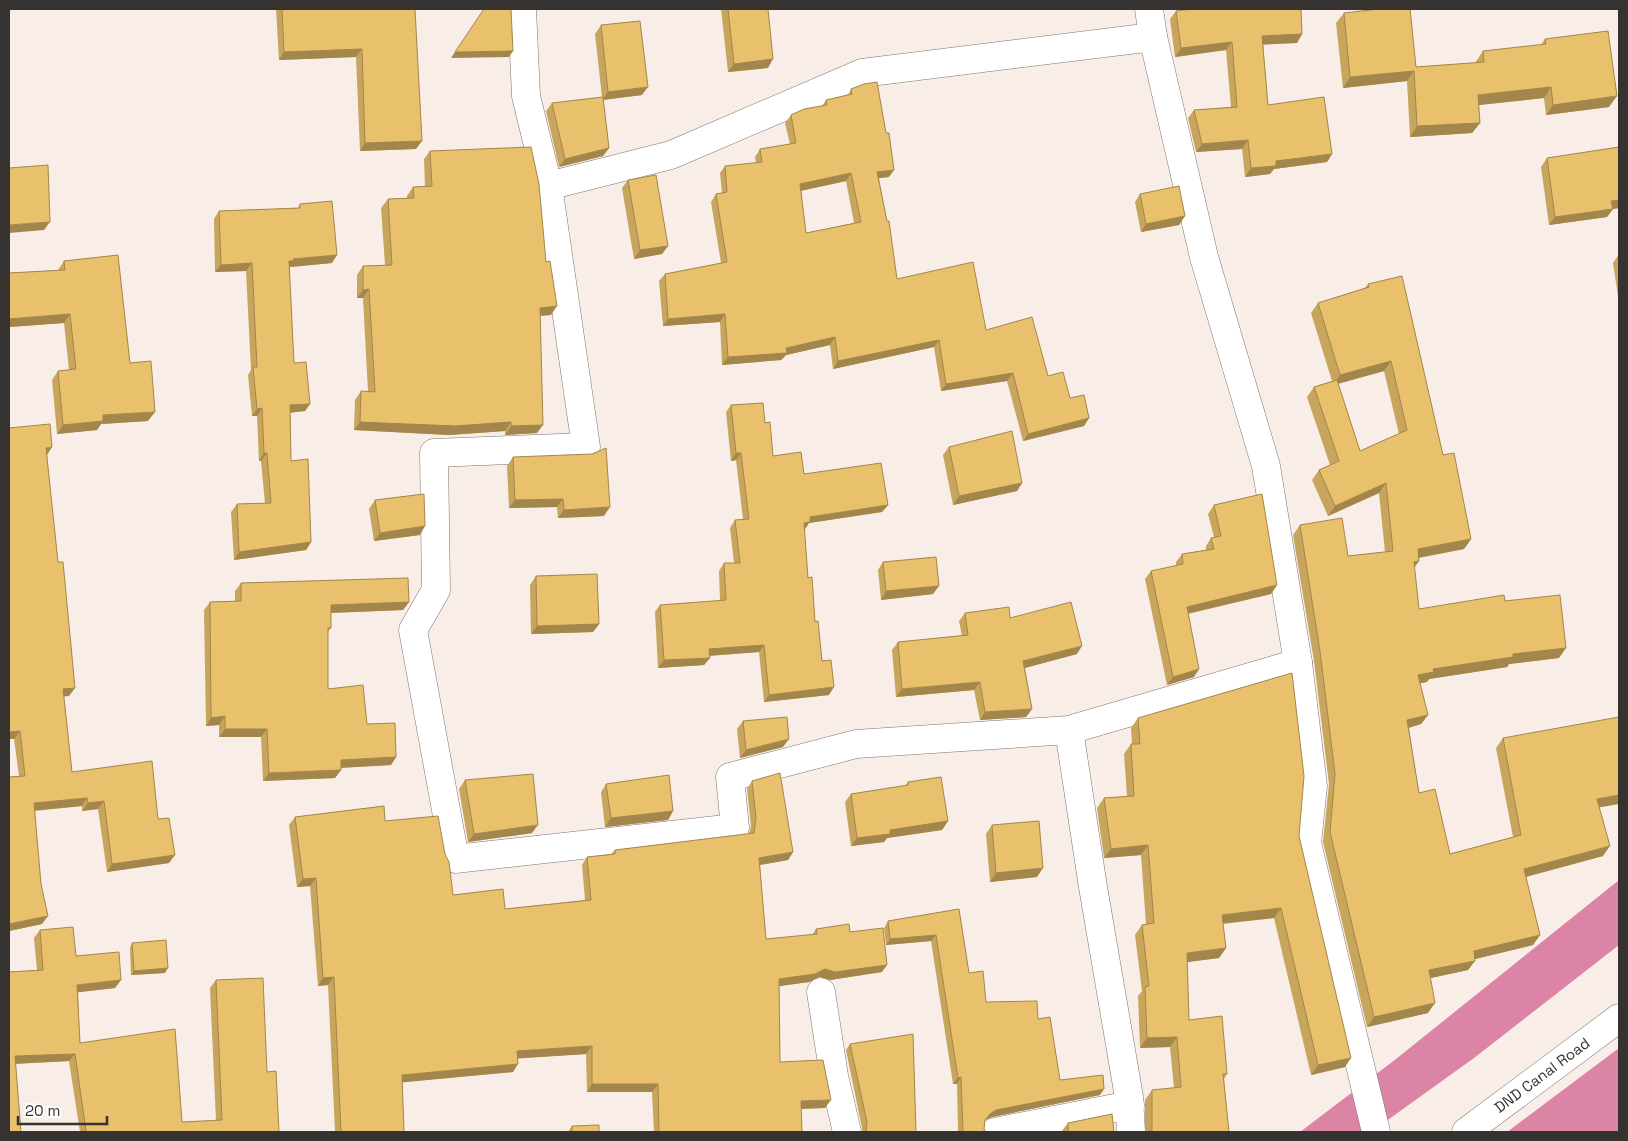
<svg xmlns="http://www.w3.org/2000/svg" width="1628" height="1141" font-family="'Space Grotesk',sans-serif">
<rect width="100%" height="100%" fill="#f9eee7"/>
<!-- water -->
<path fill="#db84a6" d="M1619,880v65l-145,113 -103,74h-71l96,-73z
M1619,1048v84h-112z"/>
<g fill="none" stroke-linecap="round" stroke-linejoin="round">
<!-- street casing -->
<g stroke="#7d746e" stroke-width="29">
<g id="street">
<path d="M522,9l4,87 22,90 38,261 -152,6 2,137 -23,40 42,229 280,-31 -5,-51 126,-33 213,-14 229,-67"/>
<path d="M1149,9l4,28"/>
<path d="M548,186l123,-31 191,-82 291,-36 51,220 62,209 32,197 15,123 -6,57 69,289"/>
<path d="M1069,730l24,157 36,210 2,35"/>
<path d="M821,992l13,84 13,56"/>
<path d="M995,1132l135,-27"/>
<path id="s1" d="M1466,1132l153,-114"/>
</g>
</g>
<!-- street -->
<use href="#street" stroke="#fff" stroke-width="28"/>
</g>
<!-- wall -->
<path fill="#c8a55c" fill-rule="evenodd" d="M276,9h139l1,140 -56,2 -4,-94 -77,3z
M721,9h47v59l-40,4z
M1176,11l126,23 -5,9 -34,1 5,61 64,49 -5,8 -53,7 -4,5 -25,3 -3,-28 -46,3 -8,-34 6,-8 37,-3 -5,-57 -51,7 -5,-38z
M1344,13l72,54 59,-4 8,-12 58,-6 4,-6 64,68 -63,8 -2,-17 -66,7 2,18 -8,10 -62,4 -3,-56 -64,7 -7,-65z
M601,25l41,70 -39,5 6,48 -6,8 -44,11 -13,-56 6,-8 50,-6 -7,-63z
M851,89l38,88 -10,1 18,101 89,51 62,46 41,42 -5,8 -61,15 -16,-60 -66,10 -7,-44 -101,22 -3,-24 -44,10 -5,5 -59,5 -2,-43 -57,4 -4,-45 6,-7 56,-11 -10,-61 5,-8 6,-1 -2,-20 5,-7 31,-3 -1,-6 5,-8 30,-5 -5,-21 6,-8 31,-9 4,-6 22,-5zM846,181l8,42 -48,10 -5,-42z
M1619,147v61l-6,1 -6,8 -58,8 -8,-58 6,-9z
M430,151l116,111 5,53 -11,1 -3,117 -32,2v-4l-56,4 -95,-5 1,-30 6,-9h7l-5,-93h-6v-23l6,-9 22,-1 -4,-57 7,-9 19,-1v-2l6,-9 12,-1 -1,-27z
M628,180l40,66 -6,8 -28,5 -12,-71z
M1140,194l45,22 -6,9 -38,7 -6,-30z
M300,204l32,59 -42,4 -1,1 5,95 16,41 -5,7 -15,2 1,48 20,81 -5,8 -72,10 -3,-48 6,-8 28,-1 -4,-42h-2l-2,-45h-5l-4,-41 3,-5 -5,-99 -31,1 -1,-53 5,-8 79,-3z
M1619,254v49l-6,-40z
M64,261l66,102 18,58 -47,3 -4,6 -40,4 -5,-54 6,-9 11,-1 -5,-47 -55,4v-54l49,-3z
M1368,284l75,171 28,84 -7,10 -45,9 -5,10 5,41 86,-8 54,57 -50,6 -2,3 -78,12 -2,3 -7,1 8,32 -7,9 -12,4 10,65 31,61 63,-17 -17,-89 7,-10 96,70 4,48 -77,21 14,58 -7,10 -58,14 -7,11 -38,8 -2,35 -61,14 -44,-185 6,-58 -15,-123 -21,-126 7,-10 48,31 37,-4 -6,-59 -51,23 -16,-36 7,-10 11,-5 -23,-68 7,-10 18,-6 -21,-68 7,-10 47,-15zM1384,371l15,63 -39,17 -22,-67z
M731,405l34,18 8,33 31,18 84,31 -6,7 -73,11 -4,6h-1l4,49 7,44 14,73 -65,7 -5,-50 -50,4 1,2 -6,7 -46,3 -3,-56 5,-7 60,-4 -1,-30 5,-8h10l-4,-35 5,-8 8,-1 -7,-59 -5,1 -5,-49z
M9,428l38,27 22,241h-5l8,76 86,47 11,44 -62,9 -9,-63 -16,2v-5l-47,5 7,113 -33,7v-154l10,-1 -5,-37h-5z
M949,447l73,36 -5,8 -64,14 -10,-50z
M513,457l91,59 -46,2 -1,-11 -48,1 -2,-42z
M375,500l45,35 -46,6 -5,-32z
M1214,505l63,80 -6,9 -83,20 6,63 -27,8 -22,-106 6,-8 25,-5v-4l6,-8 24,-4v-4l5,-8 3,-1 -6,-23z
M883,562l50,32 -52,6 -3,-30z
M536,576l63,48 -6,8 -62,2 -1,-49z
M241,583l168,19 -6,8 -72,3v15l-3,4v57l39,35 29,33 -5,8 -50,3v2l-6,8 -72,3 -2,-44h-42v-12l-13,1 -2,-116 6,-8 25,-1v-10z
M965,613l45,5 67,36 -52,14 7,41 -6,8 -46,3 -6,-30 -78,7 -4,-47 6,-8 64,-6 -3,-15z
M1138,718l161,118 46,231 -34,8 -37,-157 -51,6 3,24 -7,10 -32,4 2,58 38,54 -3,5 5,53h-84v-32l7,-10 22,-2 -4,-41 -30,1 -2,-52 4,-5 -7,-56 7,-10 4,-1 -5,-69 -37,3 -7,-50 7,-10 23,-2 -3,-42 7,-10h1l-1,-16z
M743,721l40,26 -43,11 -3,-29z
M465,780l67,53 -64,9 -9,-53z
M752,781l41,71 -5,8 -28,5 6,74 46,-4 4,-6 34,3 32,40 -52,8 -11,-3 -10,5 -30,4 1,76 45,46 -24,1 1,23h-148l-2,-40h-65l-1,-38 -68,4 -5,14 -111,10 2,50h-69l-7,-147 -10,1 -8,-100 -13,1 -8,-62 6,-8 90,4 68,74 52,14 80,-9 -3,-35 5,-8 24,-3 4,-4 134,-16 2,-8 -4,-37z
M908,782l40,39 -6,9 -55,8 -3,4 -33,4 -6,-44 6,-8 54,-8z
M606,784l67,27 -5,9 -63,7 -4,-35z
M992,825l45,52 -47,5 -4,-48z
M959,909l10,64 17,29 52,17 22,61 40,15 -108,22 -7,3 -1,9 2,3h-28l-1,-48h-4l-22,-143 -45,4 -2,-17 4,-7z
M40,930l36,26 45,24 -6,8 -37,4 2,51 102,79 34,-1 -6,-133 6,-8 51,92 12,60h-199l-11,-71 -53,3 -7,-92 28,-2 -3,-32z
M132,943l33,30 -34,2 -1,-27z
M850,1044l66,88h-54v-4l-16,-78z
M1068,1123l46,9h-53z
M572,1126l27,6h-31z"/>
<!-- shaded-wall -->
<path fill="#a3864b" d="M1302,34l-5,9 -40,2 5,-9z
M1232,42l-6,8 -51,7 6,-9z
M362,49l-6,8 -77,3 5,-8z
M513,51l-4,6 -58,1 4,-6z
M773,59l-5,9 -40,4 6,-8z
M1414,71l-7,10 -64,7 7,-11z
M648,87l-6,8 -40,5 6,-8z
M1551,87l-7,11 -74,8 8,-11z
M1617,96l-8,11 -63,8 7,-10z
M1480,123l-8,10 -62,4 7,-11z
M1248,140l-6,9 -46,3 6,-8z
M422,141l-6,8 -56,2 5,-8z
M609,148l-6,8 -44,11 6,-8z
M1332,154l-5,8 -53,7 -4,5 -25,3 6,-9 25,-7z
M894,170l-5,7 -17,2 5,-7z
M851,173l-5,8 -51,11 5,-8z
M1619,200v8l-6,1 -6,8 -58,8 6,-8 56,-16z
M1185,216l-6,9 -38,7 5,-8z
M50,222l-6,8 -35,3v-8z
M668,246l-6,8 -28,5 6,-9z
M337,255l-5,8 -42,4 -2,2 1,-8 4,-2z
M252,263l-6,8 -31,1 6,-7z
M369,289l-6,9h-6l6,-8z
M557,306l-6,9 -17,1 6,-8z
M70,314l-6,9 -55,4v-8z
M725,314l-5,8 -57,4 5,-7z
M835,337l-5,8 -44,10 -5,5 -59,5 6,-8 58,-9z
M939,340l-5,7 -101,22 5,-8z
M1391,361l-7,10 -51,14 7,-10z
M1013,373l-6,8 -66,10 5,-7z
M310,404l-5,7 -21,2 6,-8z
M262,408l-5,8h-5l5,-7z
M155,412l-7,9 -47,3 -4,6 -40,4 6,-9 40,-10z
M1089,418l-5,8 -61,15 5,-7z
M360,422h151l-6,9 -56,4 -95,-5z
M543,425l-6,8 -32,2 6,-9z
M52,447l-5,8 -1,-7z
M264,453h3l-6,8h-2z
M736,453h5l-5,7 -5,1z
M1022,483l-5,8 -64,14 6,-9z
M1386,483l-7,10 -51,23 7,-10z
M563,499l-6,8 -48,1 6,-8z
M888,505l-6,7 -73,11 -4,6 -7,1 6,-7 6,-6z
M610,507l-6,9 -46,2 6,-8z
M425,526l-5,9 -46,6 6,-8z
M1471,539l-7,10 -53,10 7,-10z
M311,542l-5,8 -72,10 5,-8z
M1419,561l-7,10 2,-9z
M1277,585l-6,9 -90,21 6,-8z
M939,586l-6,8 -52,6 5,-9z
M409,602l-6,8 -77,3 5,-8z
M599,624l-6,8 -62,2 6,-8z
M764,645l-5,7 -55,4 5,-7z
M1082,646l-5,8 -60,16 6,-9z
M1566,648l-7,10 -50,6 -2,3 -78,12 -2,3 -16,3 7,-10 15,-6 80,-15z
M710,658l-6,7 -46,3 6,-8z
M1199,669l-5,8 -27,8 6,-8z
M980,682l-6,8 -78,7 6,-8z
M834,687l-5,8 -65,7 5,-7z
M75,688l-6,8 -11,1 5,-8z
M1032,709l-6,8 -46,3 5,-8z
M1428,715l-7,9 -21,6 7,-10z
M225,716l-6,9 -13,1 5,-8z
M225,729h42l-6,8h-42z
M20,731l-6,8h-5v-7z
M789,739l-6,8 -43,11 6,-8z
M396,757l-5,8 -56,3 6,-8z
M341,770l-6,8 -72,3 6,-8z
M1619,795v9l-29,5 7,-10z
M87,798l-5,8 -54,5 6,-8z
M104,801l-6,8 -16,2 6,-8z
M673,811l-5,9 -63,7 6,-9z
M948,821l-6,9 -55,8 -3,4 -33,4 6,-8 33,-8z
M538,825l-6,8 -64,9 6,-8z
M1148,845l-7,10 -37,3 7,-9z
M1610,846l-7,10 -86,23 7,-10z
M793,852l-5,8 -35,6 6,-8z
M175,855l-6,8 -62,9 5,-8z
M1043,868l-6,9 -47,5 6,-9z
M316,878l-6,8 -13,1 6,-8z
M1281,908l-7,10 -59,6 7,-9z
M48,916l-6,8 -33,7v-7z
M936,935l-5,6 -45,4 4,-6z
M1540,935l-7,10 -66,16 7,-10z
M1226,948l-7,10 -39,5 7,-10z
M1475,961l-7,9 -46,10 7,-10z
M887,965l-5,7 -52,8 -11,-3 -10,5 -36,5 6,-8 46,-10z
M168,968l-3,5 -34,2 3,-4z
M334,977l-6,8 -10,1 5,-8z
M121,980l-6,8 -43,5 5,-8z
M1435,1003l-7,10 -61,14 7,-10z
M1177,1037l-7,10 -30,1 7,-10z
M592,1046l-6,8 -75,5 6,-8z
M75,1054l-6,7 -60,3 6,-8z
M1351,1058l-6,9 -34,8 7,-10z
M518,1064l-5,8 -117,11 6,-8z
M961,1077l-4,7h-4l5,-6z
M592,1084h66l-6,8h-65z
M1104,1089l-4,6 -108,22 -7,3 5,-6 6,-4z
M831,1100l-6,8 -30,1 6,-8z"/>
<!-- building -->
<path fill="#e9c06b" stroke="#a3864b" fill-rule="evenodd" d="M282,9h133l7,132 -57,2 -3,-94 -78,3z
M484,9h27l2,42 -58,1z
M728,9h40l5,50 -39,5z
M1192,9h109l1,25 -40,2 6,69 56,-8 8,57 -56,7v5l-25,2 -3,-28 -46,4 -8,-34 43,-3 -5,-65 -51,6 -5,-37z
M1379,9h31l6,58 68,-5 -1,-11 63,-7 -1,-5 63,-8 9,65 -64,9 -2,-18 -73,8 2,28 -63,3 -3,-55 -64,6 -6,-64z
M640,21l8,66 -40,5 -7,-67z
M877,82l9,51h3l5,37 -17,2 10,49h2l8,58 76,-17 13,68 46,-13 16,59 15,-4 7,26 14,-3 5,23 -61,16 -15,-61 -67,11 -7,-44 -101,21 -3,-24 -49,11 1,5 -59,4 -3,-43 -57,5 -3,-45 62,-12 -11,-68 11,-2 -2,-26 37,-4 -2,-13 36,-6 -5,-28 13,-6 23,-4 -1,-5 26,-6 -1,-5 13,-5zM851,173l10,49 -55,11 -6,-49z
M603,97l6,51 -44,11 -13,-56z
M531,147l8,37 7,78 4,-1 7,45 -17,2 3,117 -32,1v-4l-56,4 -95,-4 1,-31 14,1 -6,-103 -6,1v-24l29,-1 -4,-66 26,-1 -1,-11 19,-1 -2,-35z
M1619,147v53l-8,1 2,8 -58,8 -8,-59z
M48,165l2,57 -41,3v-57z
M656,175l12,71 -28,4 -12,-70z
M1179,186l6,30 -39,8 -6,-30z
M332,201l5,54 -44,4 1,2h-5l5,102 12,-1 4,42 -20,1 1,56 17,-2 3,83 -72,10 -2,-48 34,-1 -4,-50h-3l-2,-45 -5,1 -4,-42h4l-5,-104 -31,2 -2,-54 81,-3v-4z
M118,255l12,108 21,-2 4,51 -52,3v6l-40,4 -5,-54 18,-2 -6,-55 -61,5v-46l56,-3 -1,-9z
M1402,276l41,179 11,-2 17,86 -53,10 1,12 -5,1 5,47 85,-14 1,6 55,-6 6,53 -53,6v3l-80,12 1,3 -16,3 10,40 -21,5 12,73 16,-4 15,65 71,-19 -18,-97 116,-21v78l-22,4 13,47 -86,23 16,66 -66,16 1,10 -46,9 6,33 -61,14 -44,-185 5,-58 -15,-123 -20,-126 42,-7 6,38 45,-5 -7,-68 -51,23 -16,-36 20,-9 -25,-74 23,-7 23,71 47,-21 -16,-69 -51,14 -22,-72 51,-16 -1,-3z
M763,403l2,20 5,-1 3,34 28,-4 3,22 77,-11 7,42 -78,12v5l-6,1 4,55 4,-1 3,45 3,-1 4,40 9,-1 3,27 -65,8 -5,-50 -55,4 1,9 -46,2 -4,-55 66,-5 -2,-37h16l-5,-43 14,-1 -8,-66h-5l-5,-48z
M50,424l2,23 -6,1 12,114h5l12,126 -12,1 9,83 80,-11 6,58 11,-1 6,37 -63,9 -8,-63 -16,2 -1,-5 -53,5 7,81 7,32 -39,8v-147l16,-1 -5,-45 -11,1v-304z
M1012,431l10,52 -63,13 -10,-49z
M606,448l4,59 -46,3 -1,-11 -48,1 -2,-43 79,-3z
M424,494l1,32 -45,7 -5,-33z
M1262,494l15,91 -90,22 12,62 -26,8 -22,-106 32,-7 -1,-10 32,-5 -3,-11 10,-2 -7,-31z
M936,557l3,29 -53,5 -3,-29z
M597,574l2,50 -62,2 -1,-50z
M408,578l1,24 -78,3v23h-3v61l35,-4 4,39 28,-1 1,34 -55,3v10l-72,3 -2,-44h-42v-13l-14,2 -1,-116 31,-1v-18z
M1071,602l11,44 -59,15 9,48 -47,3 -5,-30 -78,7 -4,-47 70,-7 -3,-22 44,-6 1,11z
M1292,673l12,103 -5,60 52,222 -33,7 -37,-157 -59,7 4,33 -39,5 2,67 33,-4 5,58h-4l6,58h-77v-42l29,-3 -4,-50 -30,1 -2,-51 4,-1 -7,-61 12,-2 -6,-78 -37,4 -7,-51 30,-2 -3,-52h9l-2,-26z
M787,717l2,22 -43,11 -3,-29z
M780,773l13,79 -34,6 7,81 51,-5 -1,-5 33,-5 1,8 33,-4 4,37 -52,7 -10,-3 -10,5 -36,5 1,83 43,-2 8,40 -30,1 1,31h-143l-1,-48h-66v-38l-75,5 1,13 -116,11 2,57h-63l-7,-155 -11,1 -7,-100 -13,1 -8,-62 89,-11 1,15 53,-5 7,38 4,8 4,33 50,-6 2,20 86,-9 -4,-43 28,-3v-4l139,-17 2,-15 -4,-37z
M533,774l5,51 -64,9 -9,-54z
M669,775l4,36 -62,7 -5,-34z
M941,777l7,44 -58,9v4l-33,4 -6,-44 57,-9v-3z
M1039,821l4,47 -47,5 -4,-48z
M959,909l10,64 14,-2 3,31 51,-1 1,18 12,-2 10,63 43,-5 1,14 -108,21 -6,4 -5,6 -1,9 2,3h-23l-2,-55 -3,1 -22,-143 -46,4 -2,-18z
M73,927l3,29 43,-4 2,28 -44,5 3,58 95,-14 7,93 40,-2 -6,-140 47,-2 4,94 9,-1 3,61h-204l11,-1 -11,-77 -60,2 6,76h-12v-160l34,-2 -3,-40z
M166,940l2,28 -34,3 -2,-28z
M913,1034l3,98h-51l1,-1 1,-9 -17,-78z
M1112,1114l2,18h-46v-9z
M599,1125v7h-27v-6z"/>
<g text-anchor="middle" stroke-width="4" stroke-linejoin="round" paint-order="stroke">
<!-- street labels -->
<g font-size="15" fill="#36322f" stroke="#fefefe">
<text dy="5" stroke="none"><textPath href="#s1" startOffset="95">DND Canal Road</textPath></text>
</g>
</g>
<!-- border -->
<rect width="1628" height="1141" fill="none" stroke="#36322f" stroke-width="20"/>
<!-- scale -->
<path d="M18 1116v8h89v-8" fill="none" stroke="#36322f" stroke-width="2.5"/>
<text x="25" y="1116" font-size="15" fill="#36322f" stroke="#fefefe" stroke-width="4" paint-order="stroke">20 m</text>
</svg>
